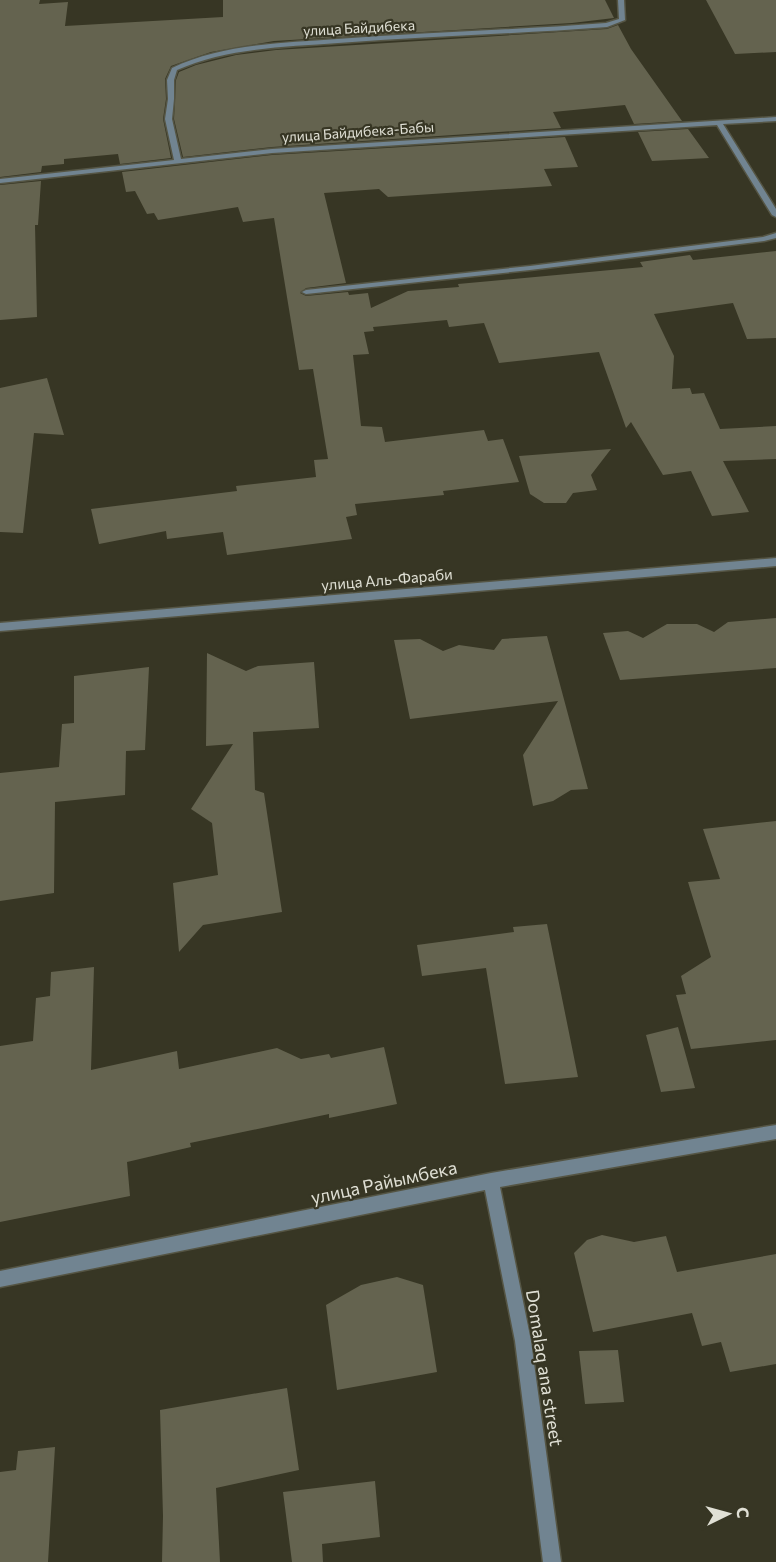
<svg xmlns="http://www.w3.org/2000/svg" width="776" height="1562" font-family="Commissioner,sans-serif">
<rect width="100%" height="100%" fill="#373624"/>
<!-- building -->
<path fill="#64634f" d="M0,0h40l-1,4 29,-2 -3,24 158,-9v-17h382l9,18 -42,5 -298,18 -63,11 -40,14 -6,13 1,20 -3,20 8,39 -51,6 -2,-10 -54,5v5l-22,2 -1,6 -41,5z
M706,0h70v52l-41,2z
M618,25l13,24 51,72 -48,3 -9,-19 -72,7 8,16 -289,19 -89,10 -9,-38 2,-39 3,-8 17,-7 40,-10 40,-5 331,-21z
M688,129l21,29 -57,3 -14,-29z
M565,137l13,30 -34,2 8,17 -164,11 -9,-8 -55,4 22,90 -40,5 -6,5 6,3 42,-4 1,3 19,-2 3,15 37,-17 51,-4 -1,-3 185,-17 -3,-5 50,-7 3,5 83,-9v87l-29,1 -14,-36 -79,11 20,42 -2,33 18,-1 2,6 12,-1 16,36 56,-3v33l-53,2 26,51 -37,4 -21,-45 -28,4 -32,-53 -5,6 -27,-76 -100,11 -15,-40 -35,4 -2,-7 -74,7 1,4 -10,1 5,22 -16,1 8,71 21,1 3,15 99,-12 4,11 15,-2 16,43 -76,9 1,4 -89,9 2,11 -11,2 6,22 -125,16 -4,-23 -56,7 -1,-8 -67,13 -8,-35 146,-18 -1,-5 80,-9 -2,-17 14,-1 -15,-90 -14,1 -25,-152 -31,4 -5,-15 -80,13 -4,-7 -7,1 -12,-23 -9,1 -4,-20 150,-17z
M41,181l-3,44h-3l2,92 -37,3v-135z
M47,378l17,57 -30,-2 -11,100 -23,-1v-144z
M611,449l-20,26 6,15 -24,3 -7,10h-22l-14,-9 -11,-38z
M776,618v50l-156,12 -17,-47 25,-2 15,7 24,-14h30l17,8 14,-10z
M547,636l41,153 -17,1 -18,11 -20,5 -10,-51 35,-54 -148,18 -16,-79 26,-1 23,12 16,-6 35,5 8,-11z
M207,653l39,18 12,-5 56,-4 5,66 -66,4 2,58 9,3 18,119 -79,13 -24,27 -6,-69 45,-8 -6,-52 -21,-14 42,-65 -27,2z
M149,667l-4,83 -19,1 -1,44 -70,7 -1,91 -54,8v-128l59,-6 3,-43 12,-1v-47z
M776,821v219l-85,9 -15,-54 10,-1 -5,-18 30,-19 -23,-75 32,-3 -17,-50z
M547,924l31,153 -73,7 -19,-116 -64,8 -5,-31 97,-13 -1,-5z
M94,967l-3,103 86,-19 2,18 98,-21 24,11 28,-5 2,4 53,-11 13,57 -68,14v-4l-139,29 1,4 -64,15 3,34 -130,26v-176l33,-5 3,-43 14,-2 1,-24z
M678,1027l17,61 -34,4 -15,-57z
M602,1235l32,7 32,-6 11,36 99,-18v110l-46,8 -9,-30 -19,4 -10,-33 -99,19 -19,-79 13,-13z
M397,1277l26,8 14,87 -100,18 -11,-85 35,-20z
M618,1350l6,52 -39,2 -6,-53z
M287,1388l12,82 -83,18 4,74h-58l1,-46 -3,-106z
M55,1447l-7,115h-48v-90l16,-2 2,-19z
M375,1481l5,56 -58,7 1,18h-31l-9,-70z"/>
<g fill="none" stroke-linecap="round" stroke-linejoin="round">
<!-- minor casing -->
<g stroke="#554" stroke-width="3">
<path id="minor" d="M618,0h6l1,20 -18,7c-90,7 -180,9 -269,16 -54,4 -112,5 -161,27l-3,10v19l-2,20 9,40 91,-10 504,-32v4l-53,3 53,85v8l-4,-2 -55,-90 -445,28 -272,30v-4l174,-19 -9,-41 3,-20 -1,-19 5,-12c50,-24 110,-25 165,-29 90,-7 180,-9 269,-16l13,-4z
M776,233v5l-12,3 -234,29 -224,24 -4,-2 4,-2 224,-24 233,-29z
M776,558v8l-776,65v-8z
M776,1125v14l-276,48 31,154 30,221h-18l-28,-221 -30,-151 -485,97v-16l491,-98z"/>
</g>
<!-- minor -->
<use href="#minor" fill="#718491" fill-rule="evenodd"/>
</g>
<g text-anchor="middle" stroke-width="4.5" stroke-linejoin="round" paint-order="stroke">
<!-- far-street labels -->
<g font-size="14" fill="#e0e0d5" stroke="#373624">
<text transform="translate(359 28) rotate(-3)" y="5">улица Байдибека</text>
<text transform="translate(358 132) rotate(-4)" y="5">улица Байдибека-Бабы</text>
</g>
<!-- street labels -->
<g font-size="15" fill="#e0e0d5" stroke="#373624">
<text transform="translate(387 580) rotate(-5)" y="5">улица Аль-Фараби</text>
</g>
<!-- near-street labels -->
<g font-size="18" fill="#e0e0d5" stroke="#373624">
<text transform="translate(384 1183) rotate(-12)" y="6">улица Райымбека</text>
<text transform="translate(544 1368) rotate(81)" y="6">Domalaq ana street</text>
</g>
</g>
<!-- north arrow -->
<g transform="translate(728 1514) rotate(85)" stroke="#373624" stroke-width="4.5" paint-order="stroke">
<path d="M0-4.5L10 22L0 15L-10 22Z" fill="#e0e0d5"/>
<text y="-9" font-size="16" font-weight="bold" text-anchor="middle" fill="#e0e0d5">С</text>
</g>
</svg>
